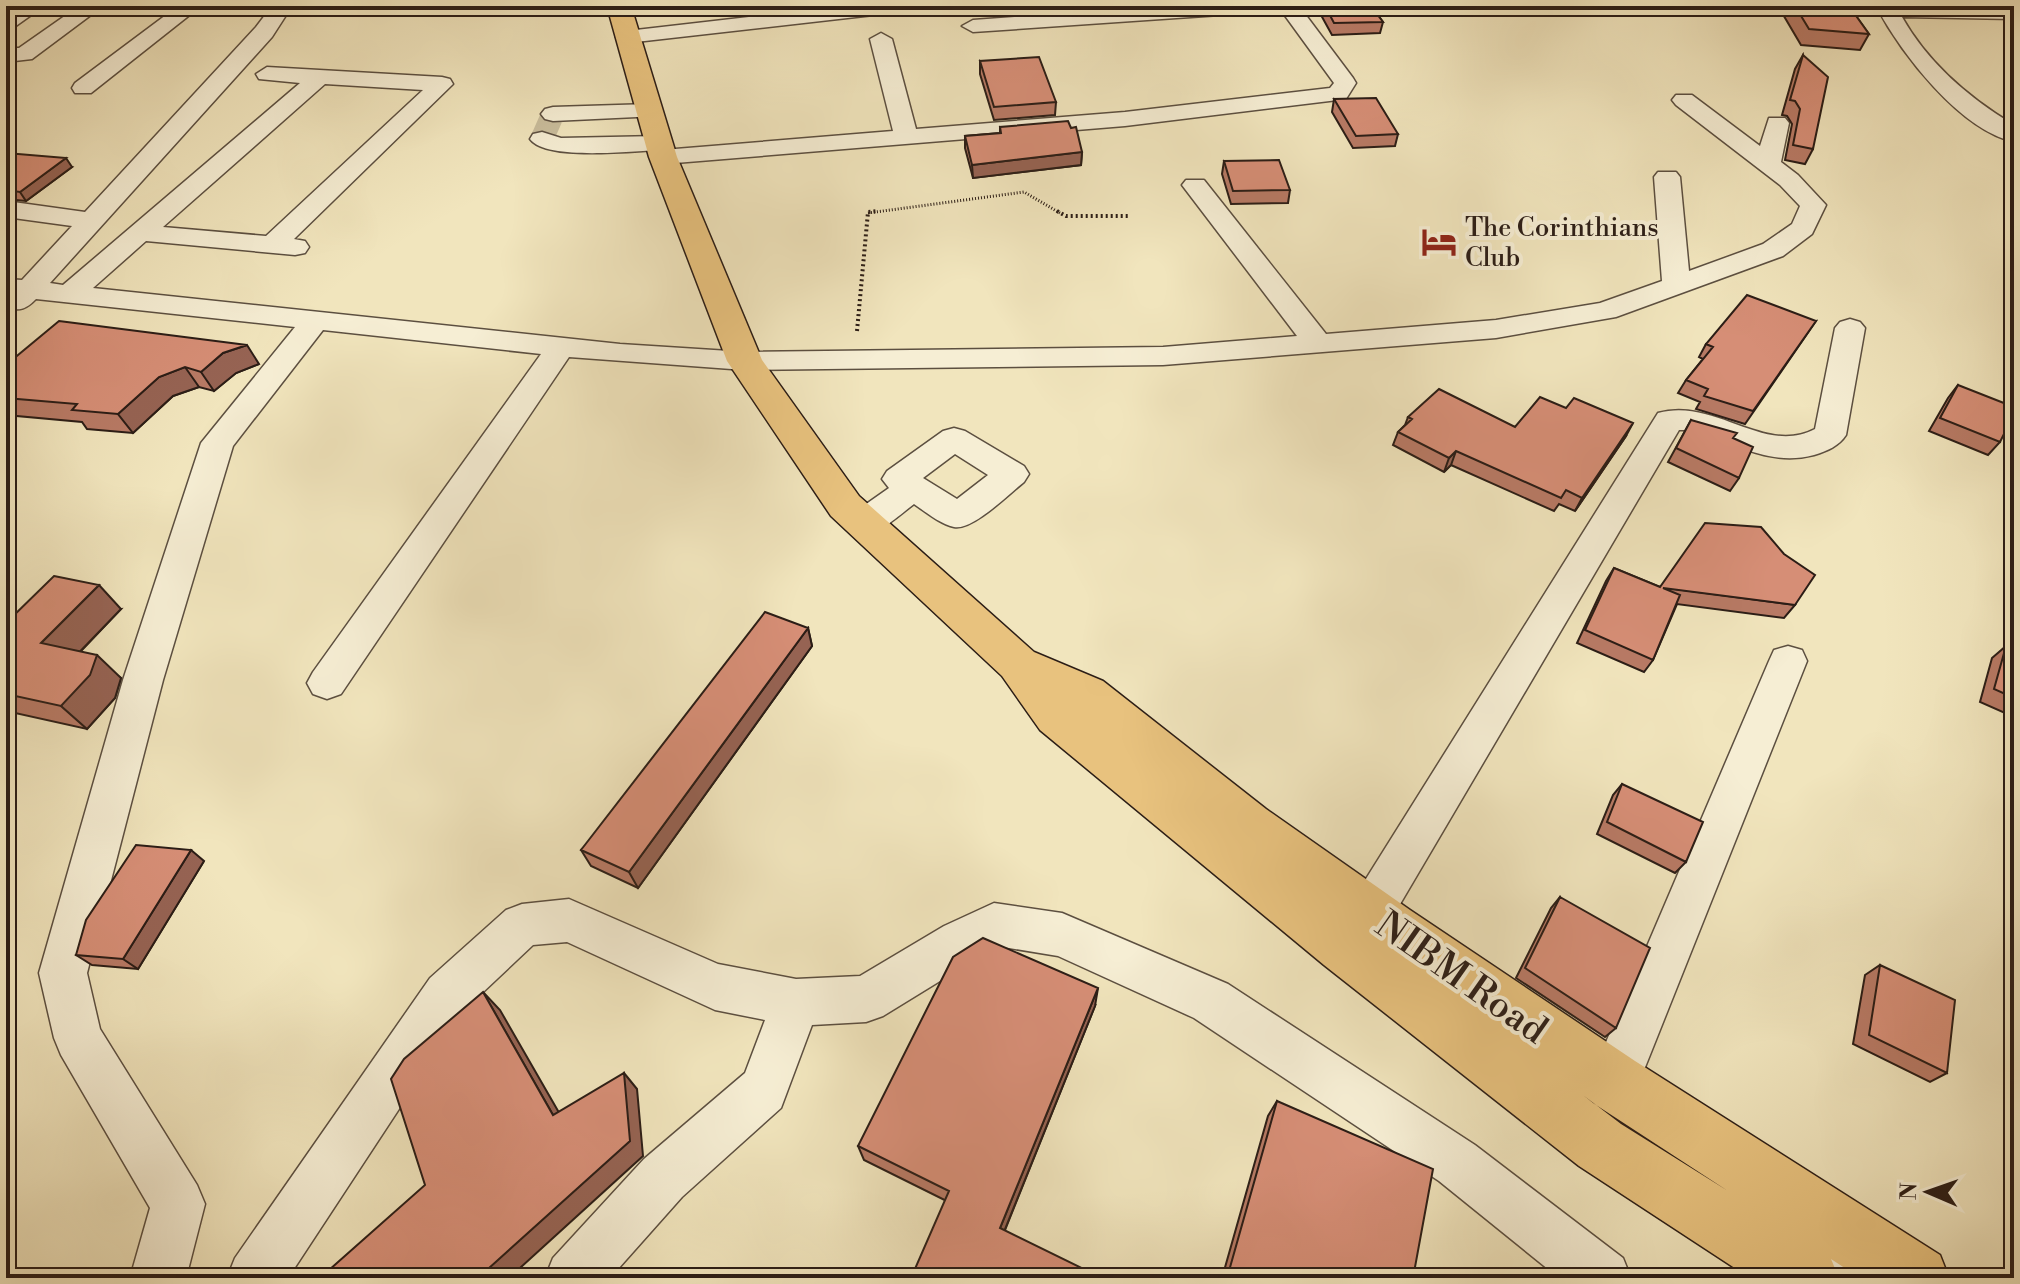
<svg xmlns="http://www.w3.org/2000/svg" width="2020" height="1284" font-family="'Libre Bodoni',serif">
<rect width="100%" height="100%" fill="#f1e5bd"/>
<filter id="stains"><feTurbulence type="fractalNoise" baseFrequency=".0025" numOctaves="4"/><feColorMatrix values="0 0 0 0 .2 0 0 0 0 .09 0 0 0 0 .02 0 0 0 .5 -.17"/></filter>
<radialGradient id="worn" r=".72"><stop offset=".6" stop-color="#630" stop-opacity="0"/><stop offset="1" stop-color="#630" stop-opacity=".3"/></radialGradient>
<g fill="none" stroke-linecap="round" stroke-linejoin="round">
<!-- minor-tunnel -->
<path stroke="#c9bd9c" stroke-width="23" stroke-dasharray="23 12" stroke-linecap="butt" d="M542,139l11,-25"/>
<!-- minor casing -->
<g stroke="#5c4f40" stroke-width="3">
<path id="minor" d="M20,6h24l-31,22 -7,2v-15z
M79,6h24l-71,53 -26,3v-14h13z
M178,6h23l-110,87h-16l-3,-5 3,-5z
M272,6h20l-20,31 -222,246 13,2 237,-202 -41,-4 -3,-5 11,-7 175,10 8,2 3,5 -159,155 11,2 4,6 -4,6 -10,2 -149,-14 -53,47 527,56 125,8 418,-5 134,-11 -115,-151 4,-5h18l122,154 170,-14 104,-17 62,-22 -8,-104 4,-5h18l4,5 9,94 74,-27 29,-20 8,-18 -20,-21 -104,-80 -4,-5 4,-5h16l68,51 9,-28h16l4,5 -8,39 17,13 28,30 -14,29 -29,22 -167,61 -120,21 -333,27 -418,5 -176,-13 -228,337 -14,5 -14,-5 -6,-11 6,-11 228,-318 -218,-24 -90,116 -70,234 -76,293 13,56 97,156 8,19 -19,74h-56l20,-70 -89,-153 -7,-17 -15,-65 84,-293 78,-237 94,-116 -259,-28c-10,10 -15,12 -29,9l-1,-29 16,1 50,-54 -66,-9v-16l79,11 171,-185zM325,84l98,6 -157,146 -103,-9z
M526,6h20v1l-10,6 -7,-2z
M845,6h65l-10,6 -273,31 -11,-6 11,-6z
M1174,6h100l-10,6 -291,20 -11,-6 11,-6z
M1278,6h21l54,72 3,5 -10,16 -221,27 -462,38 -9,-2 -3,-5 3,-5 9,-2 230,-19 -23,-92 11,-6 11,6 24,90 209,-17 205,-24 4,-5z
M1876,6l138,1v12l-112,-2c26,46 67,81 112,108v17c-55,-13 -113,-89 -138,-136z
M650,104l8,2 4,5 -4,5 -105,5 -8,-2 -4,-5 4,-5 8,-2z
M542,132l19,6 98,-2 9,2 3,5 -3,5 -9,2c-27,1 -113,11 -129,-11l3,-5z
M1850,319l10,3 5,6 -19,107c-7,11 -19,16 -32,20 -45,12 -81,-13 -123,-25h-12l-293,498 -16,6 -16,-6 -7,-15 7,-15 304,-485c57,-16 106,43 157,16l20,-101 5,-6z
M954,428l11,3 59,35 5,8 -5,8c-15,12 -52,49 -70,45 -14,-3 -28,-15 -40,-23 -19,14 -37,35 -62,28l-5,-9 5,-9 37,-26 -7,-9 5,-8 56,-40zM955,454l33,21 -31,24 -34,-21z
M1788,646l14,4 5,11 -175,439 -18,7 -18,-7 -7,-18 180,-421 5,-11z
M569,899l149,65 78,15 64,-3 84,-50 50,-23 68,10 166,71 247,161 148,113 8,20h-72l-120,-97 -245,-163 -136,-62 -61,-10 -114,70 -17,6 -54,3 -31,83 -99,89 -72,81h-65l8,-20 91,-99 101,-86 20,-53 -50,-10 -148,-68 -34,3 -69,65 -176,268h-61l8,-20 195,-280 76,-68 16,-6z
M1857,1212l19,8 8,19 -18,39h-57l29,-58z"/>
</g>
<!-- major casing -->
<g stroke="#2b1d16" stroke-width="3">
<path id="major" d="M607,6h24l46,151 85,203 97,136 175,156 69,29 163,128 144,101 225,151 305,194 9,23h-89l-29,-19 8,19h-89l-171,-112 -255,-201 -284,-235 -38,-54 -171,-160 -104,-155 -78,-204zM1583,1095l10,8 135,88 -107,-67z"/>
</g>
<!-- path-far1 -->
<path stroke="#2b1d16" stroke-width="3" stroke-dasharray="1 2" stroke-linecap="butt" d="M868,213l156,-21 36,21"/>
<!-- path -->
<path stroke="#2b1d16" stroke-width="4" stroke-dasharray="2 3" stroke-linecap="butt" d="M1057,211l9,5h64
M857,331l11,-119 10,-1"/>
<!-- minor -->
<use href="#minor" fill="#f6eed4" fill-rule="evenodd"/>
<!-- major -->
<use href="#major" fill="#e8c27e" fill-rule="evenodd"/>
</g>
<!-- wall -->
<path fill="#b87a65" stroke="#2b1d16" stroke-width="2" d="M1316,6h55l12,16 -3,11 -48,2z
M1778,6h71l20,28 -9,16 -59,-5z
M1803,55l10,94 -8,15 -20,-4 7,-36 -5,-8 -5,-1 13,-46z
M980,61l76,41 -1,13 -61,5 -14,-46z
M1334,99l64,35 -3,12 -42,2 -21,-36z
M1000,127l82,25 -1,13 -108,13 -8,-30v-12l35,-3z
M6,153l66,14 -46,34 -20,-2z
M1224,161l66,29 -2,13 -57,1 -9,-30z
M1816,321l-71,103 -49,-15 4,-7 -22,-9 8,-13 17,-21 -4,-2 7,-13z
M259,364l-23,9 -22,18 -15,-4 -26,9 -40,37 -46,-4 -5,-7 -76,-7v-50z
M1958,385l42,57 -12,13 -59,-24 19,-33z
M1408,417l107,10 111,9 -51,75 -16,-7 -5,7 -103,-46 -7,7 -51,-27 5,-13 7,-7z
M1691,420l48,58 -9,13 -62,-29z
M1614,568l46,19 135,18 -11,13 -107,-14 -24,56 -9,12 -67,-29 29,-62z
M121,609l-40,42 40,27 -6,20 -28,31 -81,-18v-88z
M808,628l4,18 -174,242 -47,-22 -10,-16z
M2006,646l8,3v68l-34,-15 12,-44z
M1622,784l64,78 -11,11 -78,-39 16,-39z
M204,861l-66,108 -46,-4 -16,-10z
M1560,897l56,131 -11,9 -89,-59 35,-70z
M1880,965l67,108 -17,9 -77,-38 12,-69z
M1095,1006l-90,224 -141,-70 -6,-14z
M1277,1101l136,177h-191l46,-162z"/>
<!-- shaded-wall -->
<path fill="#966353" stroke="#2b1d16" stroke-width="2" d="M9,116l5,8 -8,6v-12z
M1082,152l-1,13 -108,13 -1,-13z
M66,158l6,9 -46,34 -6,-9z
M247,345l12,19 -23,9 -22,18 -13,-19 22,-19z
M185,367l14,20 -26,9 -40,37 -15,-19 41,-37z
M1633,423l-7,13 -51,75 7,-13z
M1456,451l-5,14 -7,7 5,-14z
M99,585l22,24 -55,57 -25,-23z
M808,628l4,18 -174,242 -9,-16z
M97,655l24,23 -6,20 -28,31 -26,-23z
M191,850l13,11 -66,108 -15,-10z
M1098,988l-3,18 -94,233 -1,-11z
M483,992l17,18 69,120 -16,-15z
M624,1073l13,16 6,67 -134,122h-31z"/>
<!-- building -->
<path fill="#d68e76" stroke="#2b1d16" stroke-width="2" d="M1325,6h46l12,16 -49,1z
M1795,6h54l20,28 -60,-5z
M1803,55l25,22 -15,72 -20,-4 7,-36 -5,-8 -5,-1z
M1039,57l17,45 -62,5 -14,-46z
M1376,98l22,36 -42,2 -22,-37z
M1068,121l3,7 5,-1 6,25 -110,13 -7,-29 36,-3 -1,-6z
M6,153l60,5 -46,34 -14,-2z
M1279,160l11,30 -57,1 -9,-30z
M1747,295l69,26 -63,90 -49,-15 4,-7 -22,-9 27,-33 -7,-3z
M59,321l188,24 -24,8 -22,19 -16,-5 -26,10 -41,37 -46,-4 5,-6 -71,-6v-33z
M1958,385l56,22v7l-14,28 -60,-24z
M1439,389l76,38 25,-30 26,11 8,-10 59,25 -51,75 -16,-8 -5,8 -105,-47 -7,7 -51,-26 14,-13 -4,-2z
M1691,420l46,13 -4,5 20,9 -14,31 -63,-30z
M1705,523l56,4 23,27 31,21 -20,30 -132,-17 17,7 -27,65 -68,-30 29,-62 46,19z
M54,576l45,9 -58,58 56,12 -7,20 -29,31 -55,-12v-71z
M765,612l43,16 -179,244 -48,-22z
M2006,646l8,3v49l-20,-9z
M1622,784l81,38 -17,40 -79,-40z
M136,845l55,5 -68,109 -47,-4 10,-35z
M1560,897l90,51 -34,80 -91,-60z
M983,938l115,50 -98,240 102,50h-191l38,-87 -91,-45 95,-189z
M1880,965l75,35 -8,73 -78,-38z
M483,992l70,123 71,-42 6,68 -152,137h-158l105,-93 -34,-106 13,-20z
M1277,1101l156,68 -20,109h-186z"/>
<!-- icons -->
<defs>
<g id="hotel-bare" transform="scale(2.76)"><path d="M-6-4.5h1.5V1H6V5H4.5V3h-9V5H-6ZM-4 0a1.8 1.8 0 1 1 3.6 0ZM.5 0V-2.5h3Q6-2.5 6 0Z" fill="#8f2418" stroke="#f6eed4" stroke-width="2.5" paint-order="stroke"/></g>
</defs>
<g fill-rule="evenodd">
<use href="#hotel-bare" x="1439" y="242"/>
</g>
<g text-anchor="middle" stroke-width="8" stroke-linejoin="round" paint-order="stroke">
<!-- far-poi labels -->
<g font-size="26" fill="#2b1d16" stroke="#f6eed4" text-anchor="start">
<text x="1465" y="236">The Corinthians<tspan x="1465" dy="30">Club</tspan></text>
</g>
<!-- near-street labels -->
<g font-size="38" fill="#2b1d16" stroke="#f6eed4">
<text transform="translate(1462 977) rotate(35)" y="13">NIBM Road</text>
</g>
</g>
<!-- margin -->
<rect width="2020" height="1284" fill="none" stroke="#f1e5bd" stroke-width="32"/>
<rect x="8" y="8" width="2004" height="1268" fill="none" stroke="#2b1d16" stroke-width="4"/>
<rect x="16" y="16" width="1988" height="1252" fill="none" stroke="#2b1d16" stroke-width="2"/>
<!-- north arrow -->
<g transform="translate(1928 1192) rotate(272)" stroke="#f6eed4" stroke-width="6" paint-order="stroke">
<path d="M0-6L14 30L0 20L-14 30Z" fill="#2b1d16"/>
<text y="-12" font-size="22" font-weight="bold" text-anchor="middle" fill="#2b1d16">N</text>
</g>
<rect width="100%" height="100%" filter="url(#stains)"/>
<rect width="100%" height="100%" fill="url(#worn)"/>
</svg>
